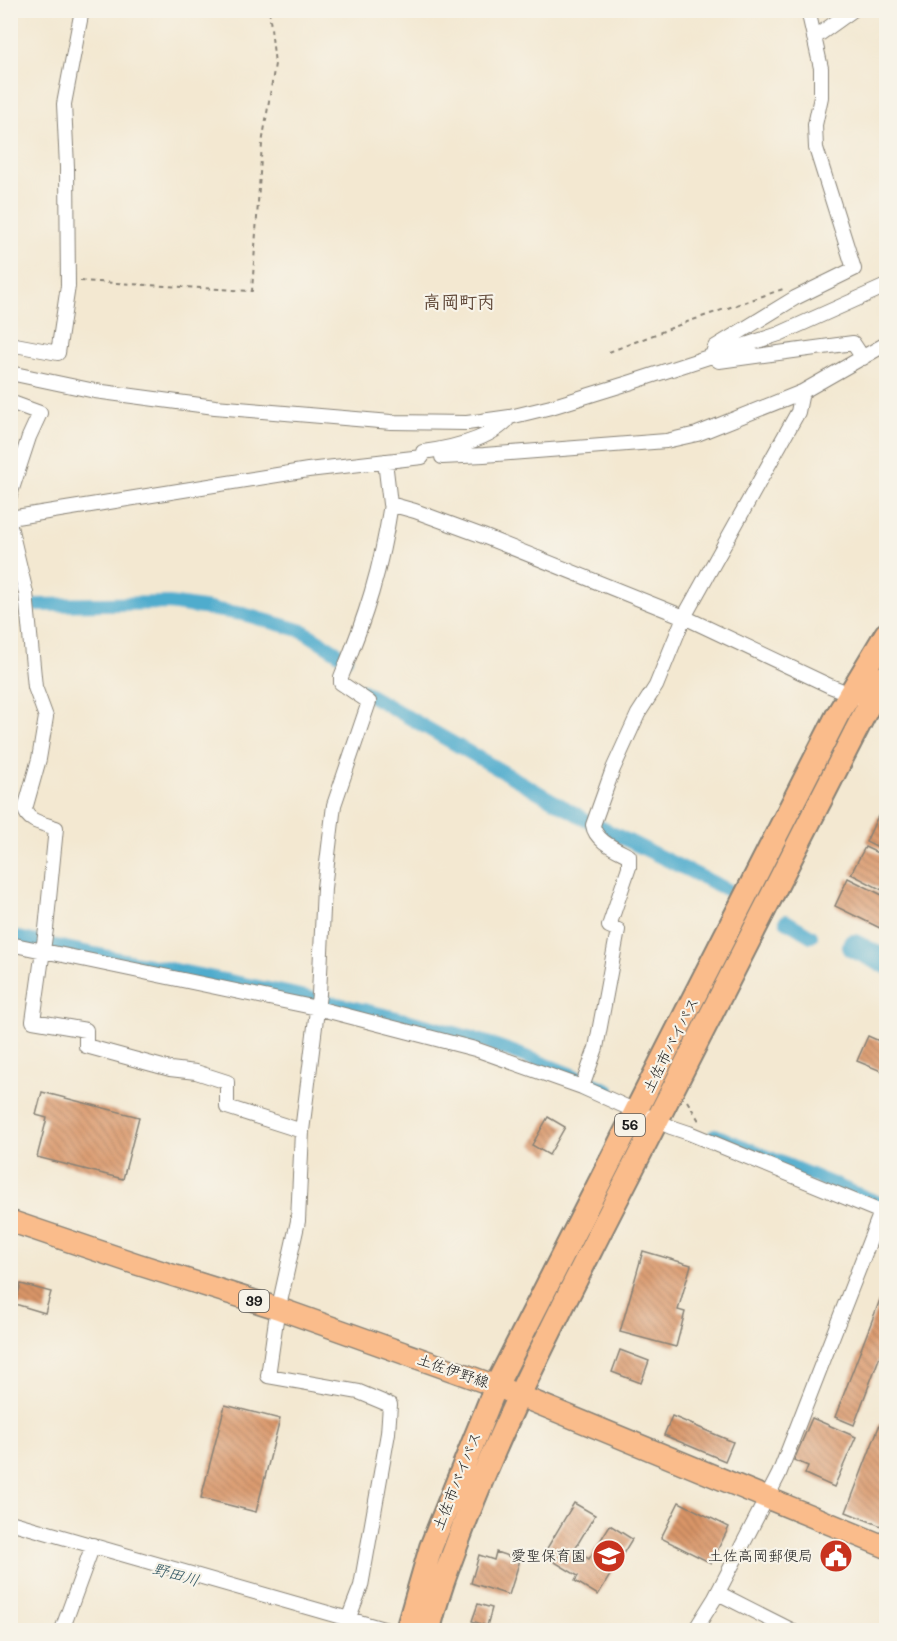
<svg xmlns="http://www.w3.org/2000/svg" width="897" height="1641" font-family="Mali,'Klee One',sans-serif">
<defs>
<pattern id="building-back-hatch" width="6" height="6" patternUnits="userSpaceOnUse" patternTransform="scale(1.5)"><rect width="6" height="6" fill="#d99567"/><path d="M-1 5l2 2M0 0l6 6M5-1l2 2" fill="none" stroke="#af7954"/></pattern>
</defs>
<rect width="100%" height="100%" fill="#f7f3e8"/>
<filter id="ink" filterUnits="userSpaceOnUse"><feTurbulence type="fractalNoise" baseFrequency=".0167" numOctaves="2"/><feDisplacementMap in="SourceGraphic" scale="12" xChannelSelector="R" yChannelSelector="G"/><feConvolveMatrix kernelMatrix="1 2 1 2 8 2 1 2 1" color-interpolation-filters="sRGB"/></filter>
<filter id="wash" filterUnits="userSpaceOnUse"><feTurbulence type="fractalNoise" baseFrequency=".008" numOctaves="4" result="noise"/><feDisplacementMap in="SourceGraphic" scale="24" xChannelSelector="R" yChannelSelector="G"/><feGaussianBlur stdDeviation="1.35" result="paint"/><feColorMatrix in="noise" values="0 0 0 0 0 0 0 0 0 0 0 0 0 0 0 0 0 1.4 0 .05"/><feComposite in="paint" operator="in"/></filter>
<g filter="url(#wash)">
<rect width="100%" height="100%" fill="#f3e8d1"/>
<g fill="none" stroke-linecap="round" stroke-linejoin="round">
<!-- canal -->
<path stroke="#4faccd" stroke-width="14" d="M38,605l131,-2 74,11 60,17 43,27
M361,690l229,132
M596,825l132,65
M786,921l25,15
M10,936c148,33 299,57 445,97 53,15 103,36 153,57
M715,1135l171,71"/>
<!-- river -->
<path stroke="#4faccd" stroke-width="24" d="M854,946l32,16"/>
</g>
<g id="blocks">
<!-- building -->
<path fill="url(#building-back-hatch)" d="M878,816l8,5v31l-20,-10z
M865,847l21,10v35l-35,-18z
M848,878l38,19v34l-51,-25z
M868,1036l18,8v29l-29,-12z
M42,1092l97,25 -16,62 -86,-22 10,-39 -11,-3z
M548,1117l17,10 -16,28 -17,-10z
M643,1251l48,14 -13,45 7,2 -9,35 -56,-15z
M21,1284l30,8 -6,21 -30,-9z
M886,1284v56l-32,85 -19,-8z
M620,1350l29,11 -8,22 -29,-11z
M225,1405l55,14 -24,93 -55,-14z
M672,1416l61,26 -8,19 -61,-26z
M812,1418l44,19 -22,50 -29,-13 3,-8 -14,-6z
M880,1424l6,2v102l-40,-16z
M679,1502l50,25 -18,36 -50,-25z
M574,1503l21,12 -21,35 15,9 21,-34 22,14 -34,56 -23,-14 3,-5 -35,-21z
M496,1552l24,8 -11,35 -38,-12 8,-28 15,5z
M478,1604l14,4 -5,18 -15,-5z"/>
</g>
</g>
<g filter="url(#ink)">
<use href="#blocks" fill-opacity="0" stroke="#888276" stroke-width="1.5"/>
<g fill="none" stroke-linecap="round" stroke-linejoin="round">
<!-- minor casing -->
<g stroke="#888276" stroke-width="16">
<path id="minor" d="M808,10l13,58v29l-6,28 1,23 38,121 -59,29 -80,49 -3,9 7,5 134,-18 10,15
M814,38l39,-28
M10,344l48,9 10,-67 -1,-119 -3,-63 18,-94
M10,373l85,18 120,16 176,15 76,1 43,-6 41,-10 81,-25 147,-48 107,-48
M10,402l30,11 -11,24 -19,58
M442,457l42,-2 182,-14 31,-7 105,-42 84,-48
M385,461l5,43 25,7 68,25 201,81 146,69 56,22
M10,518l298,-48 114,-13 1,-5c28,-4 68,-12 87,-35
M10,526l16,67 9,94 11,30 -7,42 -14,50c2,13 20,15 31,19l-10,101 -13,92 53,9v16l84,23 26,3 31,10v25l75,24
M10,944l307,64 158,41 107,38 89,40 18,6 197,81
M582,1087l14,-39 22,-118 -9,-4 20,-59v-11c-13,-7 -34,-15 -36,-31l20,-56 25,-55 18,-28 28,-69 114,-205 4,-20
M10,1522l377,108
M718,1593l73,37
M62,1630l31,-85
M344,1630l17,-44 27,-153 2,-28 -31,-13 -91,-16 8,-56 22,-99 4,-90 17,-137 5,-106 10,-83 35,-103 -28,-19v-6c25,-60 40,-108 50,-173
M695,1630l20,-32 64,-124 102,-262"/>
</g>
<!-- primary casing -->
<g stroke="#888276" stroke-width="24">
<path id="primary" d="M10,1221l127,43 143,45 216,77 390,161"/>
</g>
<!-- trunk casing -->
<g stroke="#888276" stroke-width="26">
<path id="trunk" d="M407,1630l24,-83 65,-161 342,-672 48,-80
M429,1630c8,-36 23,-73 36,-108 38,-100 87,-195 135,-290 90,-177 180,-354 271,-531l15,-25"/>
</g>
<!-- path -->
<path stroke="#888276" stroke-width="2" stroke-dasharray="4.5 4.5" stroke-linecap="butt" d="M80,281l172,10 10,-147 13,-80 -6,-54
M609,352l78,-30 96,-33
M687,1101l14,23"/>
<!-- minor -->
<use href="#minor" stroke="#fff" stroke-width="14"/>
<!-- primary -->
<use href="#primary" stroke="#fabc8b" stroke-width="21"/>
<!-- trunk -->
<use href="#trunk" stroke="#fabc8b" stroke-width="22"/>
</g>
</g>
<!-- icons -->
<defs>
<g id="school-disc" transform="scale(1.725)"><circle r="9.5" fill="#c8321e" stroke="#f7f3e8"/><path d="M0-5L7-2L0 1L-7-2ZM-4 1L0 2.5L4 1V4Q0 6-4 4Z" fill="#fff"/></g>
<g id="civic-disc" transform="scale(1.725)"><circle r="9.5" fill="#c8321e" stroke="#f7f3e8"/><path d="M-.6-6.5H3V-4.5H.6V-3L4-1V1h2V6H-6V1h2V-1L-.6-3ZM-1.2 2.5V6h2.4V2.5Z" fill="#fff"/></g>
</defs>
<g fill-rule="evenodd">
<use href="#school-disc" x="609" y="1556"/>
<use href="#civic-disc" x="836" y="1556"/>
</g>
<g text-anchor="middle" stroke-width="4.5" stroke-linejoin="round" paint-order="stroke">
<!-- shield labels -->
<g fill="#f7f3e8" stroke="#5e5c59" stroke-width="1.5">
<rect x="615" y="1114" width="30" height="22" rx="4.5"/>
<rect x="239" y="1290" width="30" height="22" rx="4.5"/>
</g>
<g font-size="14" font-weight="bold" fill="#1c1c1c">
<text x="630" y="1130">56</text>
<text x="254" y="1306">39</text>
</g>
<!-- street labels -->
<g font-size="15" fill="#1c1c1c" stroke="#f7f3e8">
<text transform="translate(671 1045) rotate(-63)" y="5">土佐市バイパス</text>
<text transform="translate(453 1371) rotate(19)" y="5">土佐伊野線</text>
<text transform="translate(457 1481) rotate(-68)" y="5">土佐市バイパス</text>
</g>
<!-- poi labels -->
<g font-size="15" fill="#1c1c1c" stroke="#f7f3e8" text-anchor="end">
<text x="586" y="1561">愛聖保育園</text>
<text x="813" y="1561">土佐高岡郵便局</text>
</g>
<!-- water labels -->
<g font-size="16" font-style="italic" fill="#305663" stroke="#f7f3e8">
<text transform="translate(176 1574) rotate(16)" y="6">野田川</text>
</g>
<!-- quarter labels -->
<g font-size="18" font-weight="bold" fill="#5e4636" stroke="#f7f3e8">
<text x="459" y="308">高岡町丙</text>
</g>
</g>
<!-- margin -->
<rect width="897" height="1641" fill="none" stroke="#f7f3e8" stroke-width="36"/>
</svg>
